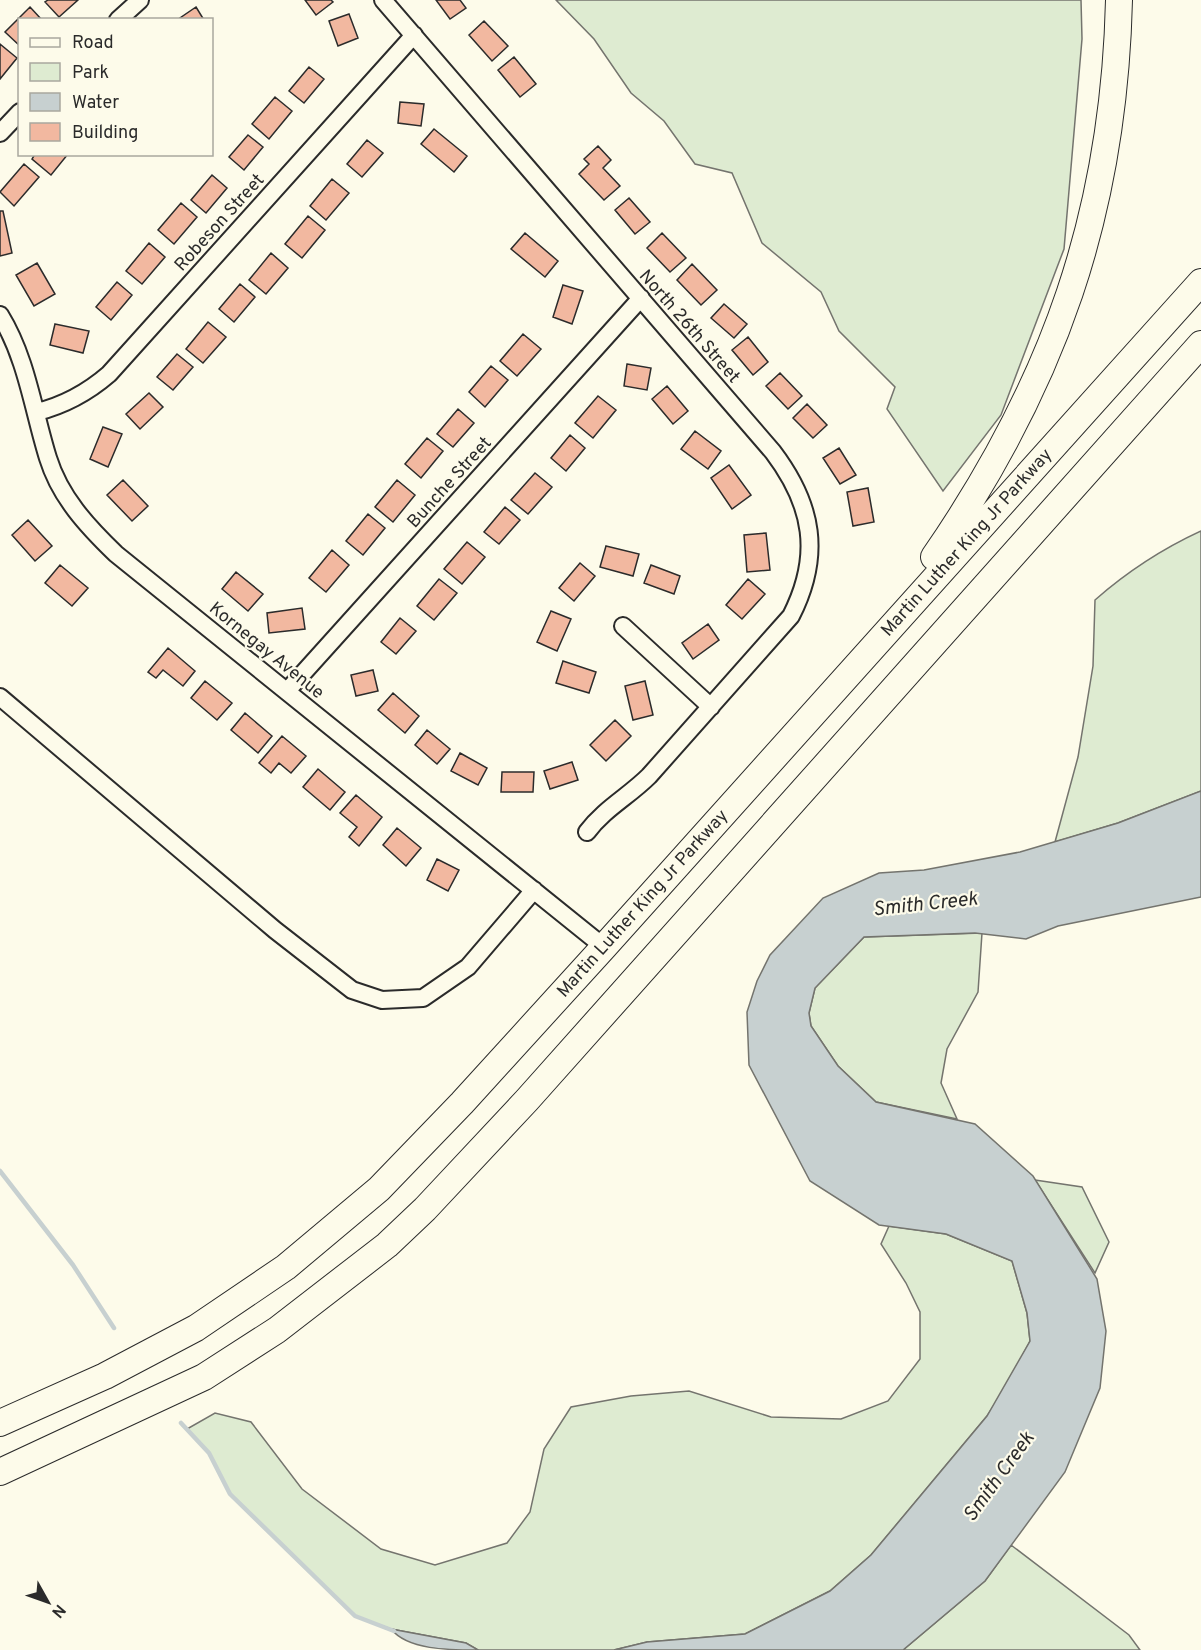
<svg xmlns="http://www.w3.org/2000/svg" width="1201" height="1650" font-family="Overpass,sans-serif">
<rect width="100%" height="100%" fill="#fdfbea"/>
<!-- green -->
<path fill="#deebd1" stroke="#74746e" stroke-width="1.5" d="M556,0h525l1,39 -18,210 -63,166 -58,76 -56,-82 8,-22 -56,-56 -18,-39 -59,-49 -30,-70 -37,-9 -31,-43 -33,-28 -37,-54z
M1201,531v260l-83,32 -63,19 23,-85 15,-91 2,-66c33,-29 67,-51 106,-69z
M982,933l-4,59 -31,57 -6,34 16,36 -81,-17 -38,-36 -27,-40 -2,-13 6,-25 49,-51z
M1035,1180l47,7 27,55 -14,31z
M889,1226l57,8 66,27 15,52 3,28 -24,46 -19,29 -116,139 -41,36 -85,43 -98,8 -33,8h-136l-12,-7 -75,-14 -36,-13 -125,-122 -21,-41 -22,-24 28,-16 36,9 51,67 79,60 54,16 72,-22 23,-31 14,-63 27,-42 60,-11 58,-5 82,26 70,2 47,-18 32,-42v-47l-14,-29 -25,-39z
M1011,1545l118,90 11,15h-237l82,-69z"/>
<!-- water -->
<path fill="#c7d0d0" stroke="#74746e" stroke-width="1.5" d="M1201,791v106l-143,29 -32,13 -51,-6 -111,4 -49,51 -6,25 2,13 27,40 38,36 99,22 58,52 64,103 9,52 -6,57 -35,84 -80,109 -82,69h-289l33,-8 98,-8 85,-43 41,-36 116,-139 43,-75 -3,-28 -15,-52 -66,-27 -67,-9 -69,-44 -61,-116 -2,-53 10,-31 13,-26 53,-57 56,-25 45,-3 96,-18 98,-29z
M391,1629l75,14 12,7c-30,0 -70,0 -87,-21z"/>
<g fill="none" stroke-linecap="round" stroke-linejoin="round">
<!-- stream -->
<path stroke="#c7d0d0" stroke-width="4.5" d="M0,1171l73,94 41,63
M181,1423l28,30 21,41 125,122 39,15"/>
</g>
<!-- building -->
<path fill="#f2b8a0" stroke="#2b2b2b" stroke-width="1.5" d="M48,0h30l-19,17 -14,-15z
M305,0h26l2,2 -17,13z
M436,0h24l6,8 -16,11z
M30,7l12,13h-22v26l-15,-14z
M196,7l8,13h-27z
M349,14l9,24 -20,8 -9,-25z
M484,21l24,25 -16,15 -23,-26z
M0,44l17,14 -17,21z
M514,57l22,27 -16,13 -22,-27z
M309,67l15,12 -20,24 -15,-12z
M275,97l17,14 -23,28 -17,-15z
M400,102l24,2 -3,22 -23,-3z
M434,129l33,27 -13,16 -33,-28z
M248,135l15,12 -19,23 -15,-13z
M367,140l16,13 -21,24 -15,-13z
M598,146l13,14 -8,8 17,18 -16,14 -25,-26 10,-10 -5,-5z
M35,154h33l-17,21 -19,-16z
M24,164l15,13 -25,29 -14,-14z
M212,175l15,13 -21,25 -15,-13z
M332,179l17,14 -23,27 -16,-14z
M629,198l21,24 -15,12 -20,-24z
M181,203l16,14 -23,27 -16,-14z
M0,211h3l9,42 -12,3z
M308,216l17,14 -23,28 -17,-14z
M525,233l33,28 -13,16 -34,-28z
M662,233l24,25 -16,14 -23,-24z
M149,243l16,14 -23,27 -16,-13z
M271,253l17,15 -22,26 -17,-14z
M37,263l18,31 -21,12 -18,-31z
M692,264l25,26 -16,15 -24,-25z
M117,282l15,13 -21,25 -15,-13z
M240,284l15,13 -21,25 -15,-13z
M563,285l20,6 -11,33 -19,-7z
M724,304l23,20 -13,14 -23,-20z
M208,322l18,15 -23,26 -17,-14z
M55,324l34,7 -6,22 -33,-8z
M523,334l18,15 -24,27 -17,-15z
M748,337l20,25 -15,13 -21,-25z
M177,354l16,13 -20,23 -16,-13z
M627,364l24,4 -4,22 -23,-4z
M491,366l17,14 -23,27 -16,-15z
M780,373l22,23 -14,13 -22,-23z
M667,386l21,25 -15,13 -21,-25z
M149,393l14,14 -23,22 -14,-15z
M598,396l18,14 -23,28 -18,-15z
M807,404l20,21 -14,13 -20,-20z
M458,409l16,14 -21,24 -16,-13z
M103,427l19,7 -14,33 -18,-8z
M695,431l26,20 -13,18 -27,-20z
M570,435l15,13 -19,23 -15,-13z
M427,438l16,13 -22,27 -16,-14z
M839,448l17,27 -16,9 -17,-26z
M729,465l22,30 -19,14 -21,-31z
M535,473l17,14 -24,27 -17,-14z
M123,480l25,26 -16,15 -25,-26z
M397,480l18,15 -22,27 -18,-15z
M868,488l6,34 -21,4 -6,-34z
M505,507l15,13 -21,24 -15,-12z
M368,514l17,14 -22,27 -17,-14z
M28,520l24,26 -17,15 -23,-26z
M766,533l4,37 -23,2 -3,-37z
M467,542l18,15 -23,27 -18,-15z
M606,546l33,8 -6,22 -33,-9z
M332,550l17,15 -23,27 -17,-14z
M580,563l15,13 -21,25 -15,-13z
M60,565l28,23 -16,18 -27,-23z
M651,565l29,11 -6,18 -30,-11z
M236,572l27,22 -15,17 -26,-22z
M439,579l18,14 -23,27 -17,-14z
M748,579l17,15 -23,25 -16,-14z
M302,608l3,21 -36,4 -2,-20z
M551,611l20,8 -14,32 -20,-9z
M400,618l16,13 -20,23 -15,-12z
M708,624l11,16 -26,19 -11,-16z
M168,648l27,23 -12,15 -20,-16 -7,8 -8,-6z
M563,661l33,11 -7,21 -33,-10z
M373,670l5,21 -22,5 -5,-21z
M205,681l27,22 -15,17 -26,-22z
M645,681l8,34 -20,5 -8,-34z
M393,693l26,23 -14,17 -27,-23z
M245,713l27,23 -14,17 -27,-23z
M615,720l16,16 -25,25 -16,-16z
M427,730l23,19 -13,15 -22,-19z
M282,736l24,20 -15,17 -12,-10 -8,10 -12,-10z
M460,753l27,15 -9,17 -27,-14z
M572,762l6,18 -28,9 -6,-18z
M318,769l27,23 -15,18 -27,-23z
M502,772h32l-1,20h-32z
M356,795l26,22 -23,29 -10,-9 8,-10 -17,-14z
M397,828l24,20 -15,18 -23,-21z
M437,859l22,11 -11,21 -21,-11z"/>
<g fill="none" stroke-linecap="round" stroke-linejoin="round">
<!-- minor casing -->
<g stroke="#2b2b2b" stroke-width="20">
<path id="minor" d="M383,0l390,452c40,53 49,103 18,164l-142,160c-20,20 -45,33 -62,56
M118,20l22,-20
M0,133l20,-21
M0,315c27,44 33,95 48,143 12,39 39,68 68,96l488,393
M37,412c28,-7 50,-19 72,-38l305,-339
M623,626l88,81
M287,691l354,-393
M0,697l275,233 77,60 30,10 41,-2 45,-31 66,-77"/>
</g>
<!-- highway casing -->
<g stroke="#2b2b2b" stroke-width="28">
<path id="highway" d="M934,557c120,-174 180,-344 185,-557
M0,1423l105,-47 91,-48 90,-61 93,-78 83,-86 142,-156 597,-665
M0,1472l204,-95 73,-47 110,-85 38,-36 102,-109 674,-756"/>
</g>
<!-- minor -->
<use href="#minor" stroke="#fdfbea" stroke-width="16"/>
<!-- highway -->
<use href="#highway" stroke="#fdfbea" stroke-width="26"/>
</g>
<g text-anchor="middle" stroke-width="4.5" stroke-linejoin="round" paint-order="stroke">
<!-- street labels -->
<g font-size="18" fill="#2b2b2b" stroke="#fdfbea">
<text transform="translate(219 222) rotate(-48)" y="6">Robeson Street</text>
<text transform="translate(690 326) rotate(49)" y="6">North 26th Street</text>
<text transform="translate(449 482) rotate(-48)" y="6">Bunche Street</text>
<text transform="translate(966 542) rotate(-48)" y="6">Martin Luther King Jr Parkway</text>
<text transform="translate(267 650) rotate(39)" y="6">Kornegay Avenue</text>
<text transform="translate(642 903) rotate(-48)" y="6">Martin Luther King Jr Parkway</text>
</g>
<!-- water labels -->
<g font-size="20" font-style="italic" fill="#2b2b2b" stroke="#fdfbea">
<text transform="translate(925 903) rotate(-6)" y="7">Smith Creek</text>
<text transform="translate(998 1476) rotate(-54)" y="7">Smith Creek</text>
</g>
</g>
<!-- legend -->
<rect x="18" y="18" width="195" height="138" fill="#fdfbea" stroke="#a9a89e" stroke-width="1.5"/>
<rect x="30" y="38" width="30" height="9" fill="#fdfbea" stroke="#a9a89e" stroke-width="1.5"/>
<text x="72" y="48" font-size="18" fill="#2b2b2b">Road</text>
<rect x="30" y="63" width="30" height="18" fill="#deebd1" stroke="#a9a89e" stroke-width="1.5"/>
<text x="72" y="78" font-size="18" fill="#2b2b2b">Park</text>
<rect x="30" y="93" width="30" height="18" fill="#c7d0d0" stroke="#a9a89e" stroke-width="1.5"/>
<text x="72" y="108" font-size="18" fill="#2b2b2b">Water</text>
<rect x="30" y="123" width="30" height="18" fill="#f2b8a0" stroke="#a9a89e" stroke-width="1.5"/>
<text x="72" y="138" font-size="18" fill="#2b2b2b">Building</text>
<!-- north arrow -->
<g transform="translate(48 1602) rotate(130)" stroke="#fdfbea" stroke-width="4.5" paint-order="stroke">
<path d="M0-4.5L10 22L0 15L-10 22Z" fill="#2b2b2b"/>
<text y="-9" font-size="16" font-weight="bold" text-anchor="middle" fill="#2b2b2b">N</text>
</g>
</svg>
